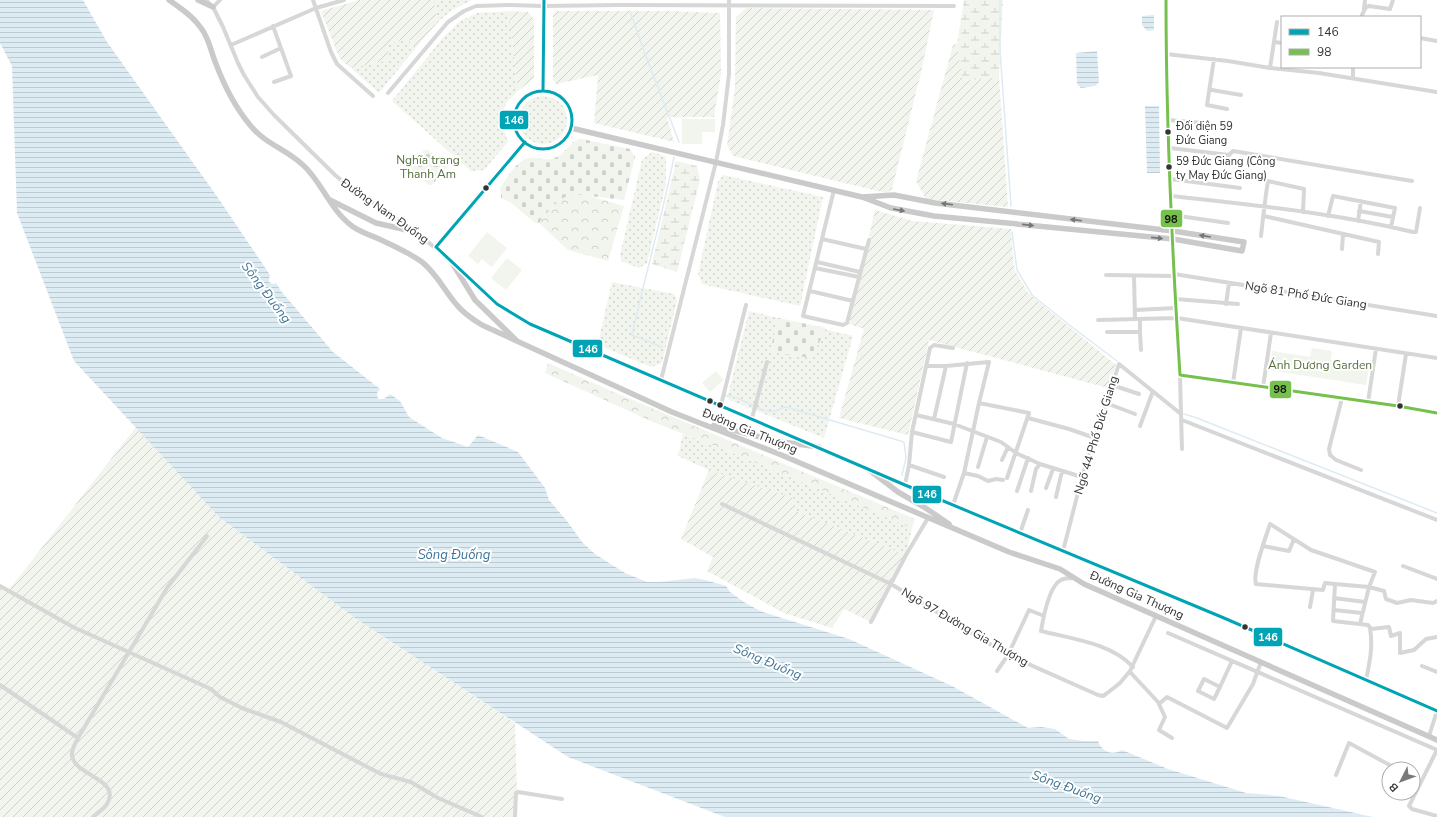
<svg xmlns="http://www.w3.org/2000/svg" width="1437" height="817" font-family="'Nunito Sans',sans-serif">
<defs>
<pattern id="grass-dots" width="8" height="8" patternUnits="userSpaceOnUse"><rect width="8" height="8" fill="#f1f5ed"/><path d="M2 2h.1M6 6h.1" fill="none" stroke="#cfd2cc" stroke-width="1.8" stroke-linecap="round"/></pattern>
<pattern id="forest-crowns" width="20" height="18" patternUnits="userSpaceOnUse"><rect width="20" height="18" fill="#f1f5ed"/><path d="M2 6a3 3 0 1 1 6 0M12 15a3 3 0 1 1 6 0" fill="none" stroke="#cfd2cc"/></pattern>
<pattern id="wetland-marsh" width="20" height="14" patternUnits="userSpaceOnUse"><rect width="20" height="14" fill="#f1f5ed"/><path d="M1 5h8M5 5V1M11 12h8M15 12V8" fill="none" stroke="#cfd2cc"/></pattern>
<pattern id="cemetery-stones" width="16" height="16" patternUnits="userSpaceOnUse"><rect width="16" height="16" fill="#f1f5ed"/><path d="M2 7V4a2 2 0 0 1 4 0v3zM10 15v-3a2 2 0 0 1 4 0v3z" fill="#cfd2cc"/></pattern>
<pattern id="garden-furrows" width="10" height="10" patternUnits="userSpaceOnUse"><rect width="10" height="10" fill="#f1f5ed"/><path d="M-1 1l2-2M0 10L10 0M9 11l2-2" fill="none" stroke="#cfd2cc"/></pattern>
<pattern id="water-rules" width="6" height="5" patternUnits="userSpaceOnUse"><rect width="6" height="5" fill="#ddebf3"/><path d="M0 2.5h6" fill="none" stroke="#becad1"/></pattern>
</defs>
<rect width="100%" height="100%" fill="#fff"/>
<!-- grass -->
<path fill="url(#grass-dots)" d="M434,0h38l-20,10 -15,13z
M509,11l9,80 -11,11 -7,17 8,23 -24,28 -13,1 -79,-70 50,-62 18,-18 17,-8z
M409,38l3,9 7,-3 -40,49 -28,-25 38,-8 -1,-16z
M519 120a24 24 0 1 1 48 0a24 24 0 1 1-48 0Z
M652,152l14,5v27l-19,79 -8,5 -18,-7 -1,-6 22,-95z
M723,175l100,22 -23,109 -98,-22 -4,-10 20,-92z
M612,282l62,12 3,6 -15,63 -11,4 -48,-20 -4,-8z
M749,311l104,25 -29,102 -97,-39z
M683,434l45,17 184,77 -6,27 -113,-45 1,-11 -85,-29 -31,-14z"/>
<!-- forest -->
<path fill="url(#forest-crowns)" d="M573,194h10l41,12 -16,55 -40,-11 -29,-27c10,-13 18,-25 34,-29z
M548,363l68,30 299,126 -3,9 -184,-77 -75,-29 -108,-49z"/>
<!-- wetland -->
<path fill="url(#wetland-marsh)" d="M964,0h39l-4,77 -36,4 -6,-37z
M676,161l21,5 3,14 -23,92 -25,-8z"/>
<!-- cemetery -->
<path fill="url(#cemetery-stones)" d="M579,139h3l48,10 5,8 -11,43 -51,-6c-16,4 -24,16 -34,29h-4l-25,-21 -9,-4 -1,-10c8,-11 19,-32 33,-30 7,0 16,3 22,0 10,-4 14,-15 24,-19z
M424,150h4l20,16 -16,19h-3l-17,-14 -1,-5z
M778,318l48,10 -14,30 -42,-6z"/>
<!-- park -->
<path fill="#f1f5ed" d="M682,119h33v13h-13v12h-20z
M487,232l20,16 -15,19 -10,-8 -4,5 -10,-8z
M507,258l15,12 -16,20 -15,-12z
M1312,348l20,3 -1,9 38,6 -3,19 -97,-15 3,-19 38,6z
M716,371l8,9 -14,12 -8,-9z"/>
<!-- garden -->
<path fill="url(#garden-furrows)" d="M359,0h75l3,23 -18,21 -7,3 -3,-9 -21,6 1,16 -38,8 -9,-7 -5,-9 -16,-41z
M746,8l188,2 -12,58 -30,121 -6,4 -153,-37 -6,-11 8,-57 1,-71z
M509,11l19,1 6,7v59l-16,13z
M557,11h116l47,2 1,61 -7,43h-47l7,25 -80,-19 4,-48 -42,9 -3,-4v-65z
M957,44l6,37 36,-4 9,130 -82,-8 -10,-18 37,-136z
M875,210l38,11 98,8 3,40 14,24 88,72 -8,23 -179,-48 -21,95 -69,-17 25,-89 -15,-5z
M136,427l83,90 136,101 160,105 2,69 -2,25h-515v-231l8,5z
M709,470l86,29 -2,11 113,45 -35,67 -27,-13 -12,19 -48,-15 -77,-42 6,-14 -32,-18z"/>
<!-- water -->
<path fill="url(#water-rules)" d="M0,0h83l24,42 109,153 54,80 -1,4v3l4,2 3,-1 5,8 52,61 47,37 -3,4 1,6h6l6,-5 10,7 9,16 33,21 26,9 10,-12 40,17 27,36 4,12 18,21 15,21 13,12 30,19 22,9h13l34,-4 11,2 21,6 4,6 14,10 16,9 89,28 103,47 76,42 13,-1 14,2 14,10 15,2h14c4,11 14,15 24,9l46,19 78,24 33,3 94,21h-648l-157,-60 -213,-139 -136,-101 -145,-156 -57,-148 -5,-147 -12,-23z
M1154,15v15l-7,1 -5,-6v-9z
M1097,51l2,31 -4,4 -14,2 -4,-4 -1,-31z
M1145,106h14l1,67h-13z"/>
<g fill="none" stroke-linecap="round" stroke-linejoin="round">
<!-- stream -->
<path stroke="#ddebf3" stroke-width="1.5" d="M1000,0v50l11,156
M630,11l15,43 34,88
M1012,232l5,38 15,25 40,32 45,34
M662,347l-30,-12c13,-59 30,-118 42,-178
M724,396c16,-2 34,17 49,15 4,0 9,-3 13,-4l118,35 2,16 -4,17
M1184,414l13,4 240,95"/>
<!-- minor -->
<path stroke="#d7d7d7" stroke-width="4" d="M206,0l7,7 10,20 15,36 6,12 14,22 16,18 61,60 12,10 69,47 35,29 46,43 33,20 375,161 319,133 213,93
M313,0l18,52 6,12 36,32
M1166,0v54l8,222 6,99 218,31 39,7
M213,7l7,-7
M1364,9l1,-9
M1362,15l4,-8 3,-1 21,3 3,-9
M273,26l18,50 -17,6
M1420,38l17,3
M1274,42l8,1
M231,45l85,-37 28,-8
M1166,54l62,7 42,7 49,5 118,19
M262,57l19,-9
M1214,59l-7,46 20,4
M1270,68l7,-46
M1353,78v-11
M1212,90l29,5
M543,91l1,-91
M388,93l60,-71 16,-11 12,-5 33,-1 34,1 76,-1 335,1
M1169,120l34,3
M1170,148l59,7 4,-4 179,30
M1171,179l69,9
M834,190l-31,126 40,9 4,-2 22,-83
M1172,196c80,9 163,17 241,36h3l4,-24
M1359,211l34,6
M1172,215l56,8
M1264,216l115,26 -1,12
M1328,216l5,-20 62,12 -4,19
M1358,221l3,-20
M1261,236c2,-18 4,-37 7,-55l36,8 -1,23
M822,239l44,10
M1342,249l1,-15
M817,262l43,10
M815,268l44,9
M1174,274l263,42
M1106,275l68,1
M1134,277l1,42
M810,291l43,10
M1176,299l62,5
M1226,304l3,-21
M1135,310l41,-2
M1098,320l79,-2 260,40
M1107,332h33v-13
M1140,332l1,18
M926,366h20l43,-4 -10,41 -15,70 -11,32
M661,380l55,-218 7,-37 6,-51v-74
M1233,383l8,-55
M1112,385l27,9
M1263,387l8,-54
M1342,398l-13,51 1,6 6,5 25,10
M1368,402l8,-53
M979,403l50,10 -22,65
M1106,403l29,11
M721,405l25,-100
M1398,406l8,-52
M1181,414l1,35
M916,415l38,9 47,18 15,11 24,11 42,13
M752,418l15,-56
M1028,418l41,11 26,9
M934,419l12,-53
M1182,420l255,100
M1140,426l13,-35
M912,432l39,10 16,-79
M1002,460l6,-13
M909,465l35,12
M978,467l9,-30
M964,473l14,3 10,5 8,-2 7,1
M905,485l4,-20 3,-33 18,-84 4,-3 19,3
M1046,488l7,-19
M1017,491l11,-33
M1031,491l5,-22 4,-5
M1056,497l6,-26
M722,504l169,80 117,71 90,40 5,1 3,-2 14,-11 10,-12 26,-55
M1020,533l8,-23
M1263,546l26,5 5,-12
M1063,551l19,-74 37,-113 62,50 -1,-39
M1403,566l34,13
M1073,578c-4,0 -9,0 -12,2 -12,6 -18,39 -20,51 31,8 70,12 92,36
M1335,584l34,3 -9,37
M0,586l73,41 138,62 9,8 22,11 39,14 100,52 30,8 27,16 44,19
M1334,598l31,4
M1437,601l-4,2 -22,-3 -14,3 -11,-4 -2,-8 -15,-4 6,-15 -64,-22 -41,-26c-4,13 -18,48 -14,60l67,6 2,-7 10,1 -2,37 35,4 3,4 18,-2 2,9 9,-3v20l14,-3 12,-11 11,-2
M1310,607l3,-17
M1334,610l28,3
M871,622l35,-67 22,-37
M1168,633l269,117
M1422,666l15,6
M997,671l11,-16 21,-45 15,6
M1130,672l28,30 7,15 -6,13 13,8
M1366,680c4,-19 7,-33 4,-52
M0,685l78,53
M1220,687l-6,12 -16,-8 6,-12 16,8 12,-26
M1159,704l8,-7 60,31 26,-44 8,-22
M1429,736l8,-25
M1437,750l-28,56 3,3 25,7
M1336,775l13,-32 48,26
M1413,777l8,5
M93,817c4,-4 11,-8 14,-13 15,-25 -32,-28 -35,-48 -1,-6 3,-12 6,-18l89,-150 40,-52
M515,817l1,-24 2,-1 44,7"/>
<!-- major -->
<path stroke="#cacaca" stroke-width="5.5" d="M169,0c11,8 24,16 32,28 8,10 10,24 15,36 8,21 19,43 34,61 15,19 36,24 53,40 19,17 27,45 49,61 8,6 18,9 27,13 15,7 29,13 43,23 15,12 22,28 34,42 7,9 16,15 26,21l190,87 107,42 230,98 51,17 24,15 43,19 310,137
M198,0l15,7
M514 120a29 29 0 1 1 58 0a29 29 0 1 1-58 0Z
M571,128l291,69 29,11 43,8 239,23 69,12 2,-9 -71,-11 -238,-28 -41,-8 -32,2
M330,200l46,23 40,9
M436,247l89,-105
M451,261l24,39 41,40
M714,425l61,16 44,6
M868,469l30,23 26,15 25,17"/>
<!-- bus-1 casing -->
<g stroke="#fff" stroke-width="6">
<path id="bus-1" d="M543,91l1,-91
M514 120a29 29 0 1 1 58 0a29 29 0 1 1-58 0Z
M436,247l61,57 33,20 375,161 319,133 213,93
M436,247l89,-105"/>
</g>
<!-- bus-2 casing -->
<g stroke="#fff" stroke-width="6">
<path id="bus-2" d="M1166,0c0,125 6,250 14,375l218,31 39,7"/>
</g>
<!-- bus-1 -->
<use href="#bus-1" stroke="#00a4b4" stroke-width="3"/>
<!-- bus-2 -->
<use href="#bus-2" stroke="#76c04d" stroke-width="3"/>
</g>
<!-- one-way arrows -->
<defs><path id="oneway-solid" d="M-6-.8H1V-3.2L6.5 0L1 3.2V.8H-6Z"/></defs>
<g fill="#777">
<use href="#oneway-solid" transform="translate(947 204) rotate(-173)"/>
<use href="#oneway-solid" transform="translate(899 210) rotate(10)"/>
<use href="#oneway-solid" transform="translate(1076 220) rotate(-173)"/>
<use href="#oneway-solid" transform="translate(1028 225) rotate(6)"/>
<use href="#oneway-solid" transform="translate(1205 236) rotate(-171)"/>
<use href="#oneway-solid" transform="translate(1157 238) rotate(6)"/>
</g>
<!-- markers -->
<g fill="#333" stroke="#fff" stroke-width="1.5">
<circle cx="1168" cy="132" r="3.5"/>
<circle cx="1169" cy="167" r="3.5"/>
<circle cx="486" cy="188" r="3.5"/>
<circle cx="710" cy="401" r="3.5"/>
<circle cx="720" cy="405" r="3.5"/>
<circle cx="1400" cy="406" r="3.5"/>
<circle cx="1245" cy="627" r="3.5"/>
</g>
<g text-anchor="middle" stroke-width="4" stroke-linejoin="round" paint-order="stroke">
<!-- bus labels -->
<g font-size="11" fill="#333" stroke="#fff" text-anchor="start">
<text x="1176" y="130">Đối diện 59<tspan x="1176" dy="14">Đức Giang</tspan></text>
<text x="1176" y="165">59 Đức Giang (Công<tspan x="1176" dy="14">ty May Đức Giang)</tspan></text>
</g>
<!-- park labels -->
<g font-size="12" fill="#56703f" stroke="#fff">
<text x="428" y="164">Nghĩa trang<tspan x="428" dy="14">Thanh Am</tspan></text>
<text x="1320" y="369">Ánh Dương Garden</text>
</g>
<!-- street labels -->
<g font-size="12" fill="#333" stroke="#fff">
<text transform="translate(385 211) rotate(35)" y="4">Đường Nam Đuống</text>
<text transform="translate(1306 295) rotate(9)" y="4">Ngõ 81 Phố Đức Giang</text>
<text transform="translate(750 431) rotate(22)" y="4">Đường Gia Thượng</text>
<text transform="translate(1096 435) rotate(-73)" y="4">Ngõ 44 Phố Đức Giang</text>
<text transform="translate(1137 595) rotate(24)" y="4">Đường Gia Thượng</text>
<text transform="translate(965 627) rotate(30)" y="4">Ngõ 97 Đường Gia Thượng</text>
</g>
<!-- water labels -->
<g font-size="13" font-style="italic" fill="#3f7597" stroke="#fff">
<text transform="translate(267 292) rotate(53)" y="5">Sông Đuống</text>
<text x="454" y="559">Sông Đuống</text>
<text transform="translate(768 661) rotate(23)" y="5">Sông Đuống</text>
<text transform="translate(1067 786) rotate(20)" y="5">Sông Đuống</text>
</g>
</g>
<g stroke="#fff" stroke-width="1.5">
<rect x="499" y="110" width="30" height="20" rx="4" fill="#00a4b4"/>
<rect x="1160" y="209" width="23" height="19" rx="4" fill="#76c04d"/>
<rect x="572" y="339" width="31" height="19" rx="4" fill="#00a4b4"/>
<rect x="1269" y="380" width="23" height="19" rx="4" fill="#76c04d"/>
<rect x="912" y="485" width="30" height="19" rx="4" fill="#00a4b4"/>
<rect x="1253" y="627" width="30" height="20" rx="4" fill="#00a4b4"/>
</g>
<g font-size="11" text-anchor="middle" font-weight="bold" fill="#fff">
<text x="514" y="124">146</text>
<text x="588" y="353">146</text>
<text x="927" y="498">146</text>
<text x="1268" y="641">146</text>
</g>
<g font-size="11" text-anchor="middle" font-weight="bold" fill="#111">
<text x="1171" y="223">98</text>
<text x="1280" y="393">98</text>
</g>
<!-- legend -->
<rect x="1281" y="16" width="140" height="52" fill="#ffffff" stroke="#adadad"/>
<rect x="1289" y="29" width="20" height="6" fill="#00a4b4" stroke="#adadad"/>
<text x="1317" y="36" font-size="12" fill="#333333">146</text>
<rect x="1289" y="49" width="20" height="6" fill="#76c04d" stroke="#adadad"/>
<text x="1317" y="56" font-size="12" fill="#333333">98</text>
<!-- north arrow -->
<g transform="translate(1401 781) rotate(228)"><circle r="19" fill="#ffffff" stroke="#adadad"/>
<path d="M0-3L7 15L0 10L-7 15Z" fill="#7a7a7a"/>
<text y="-6" font-size="11" font-weight="bold" text-anchor="middle" fill="#333333">B</text>
</g>
</svg>
